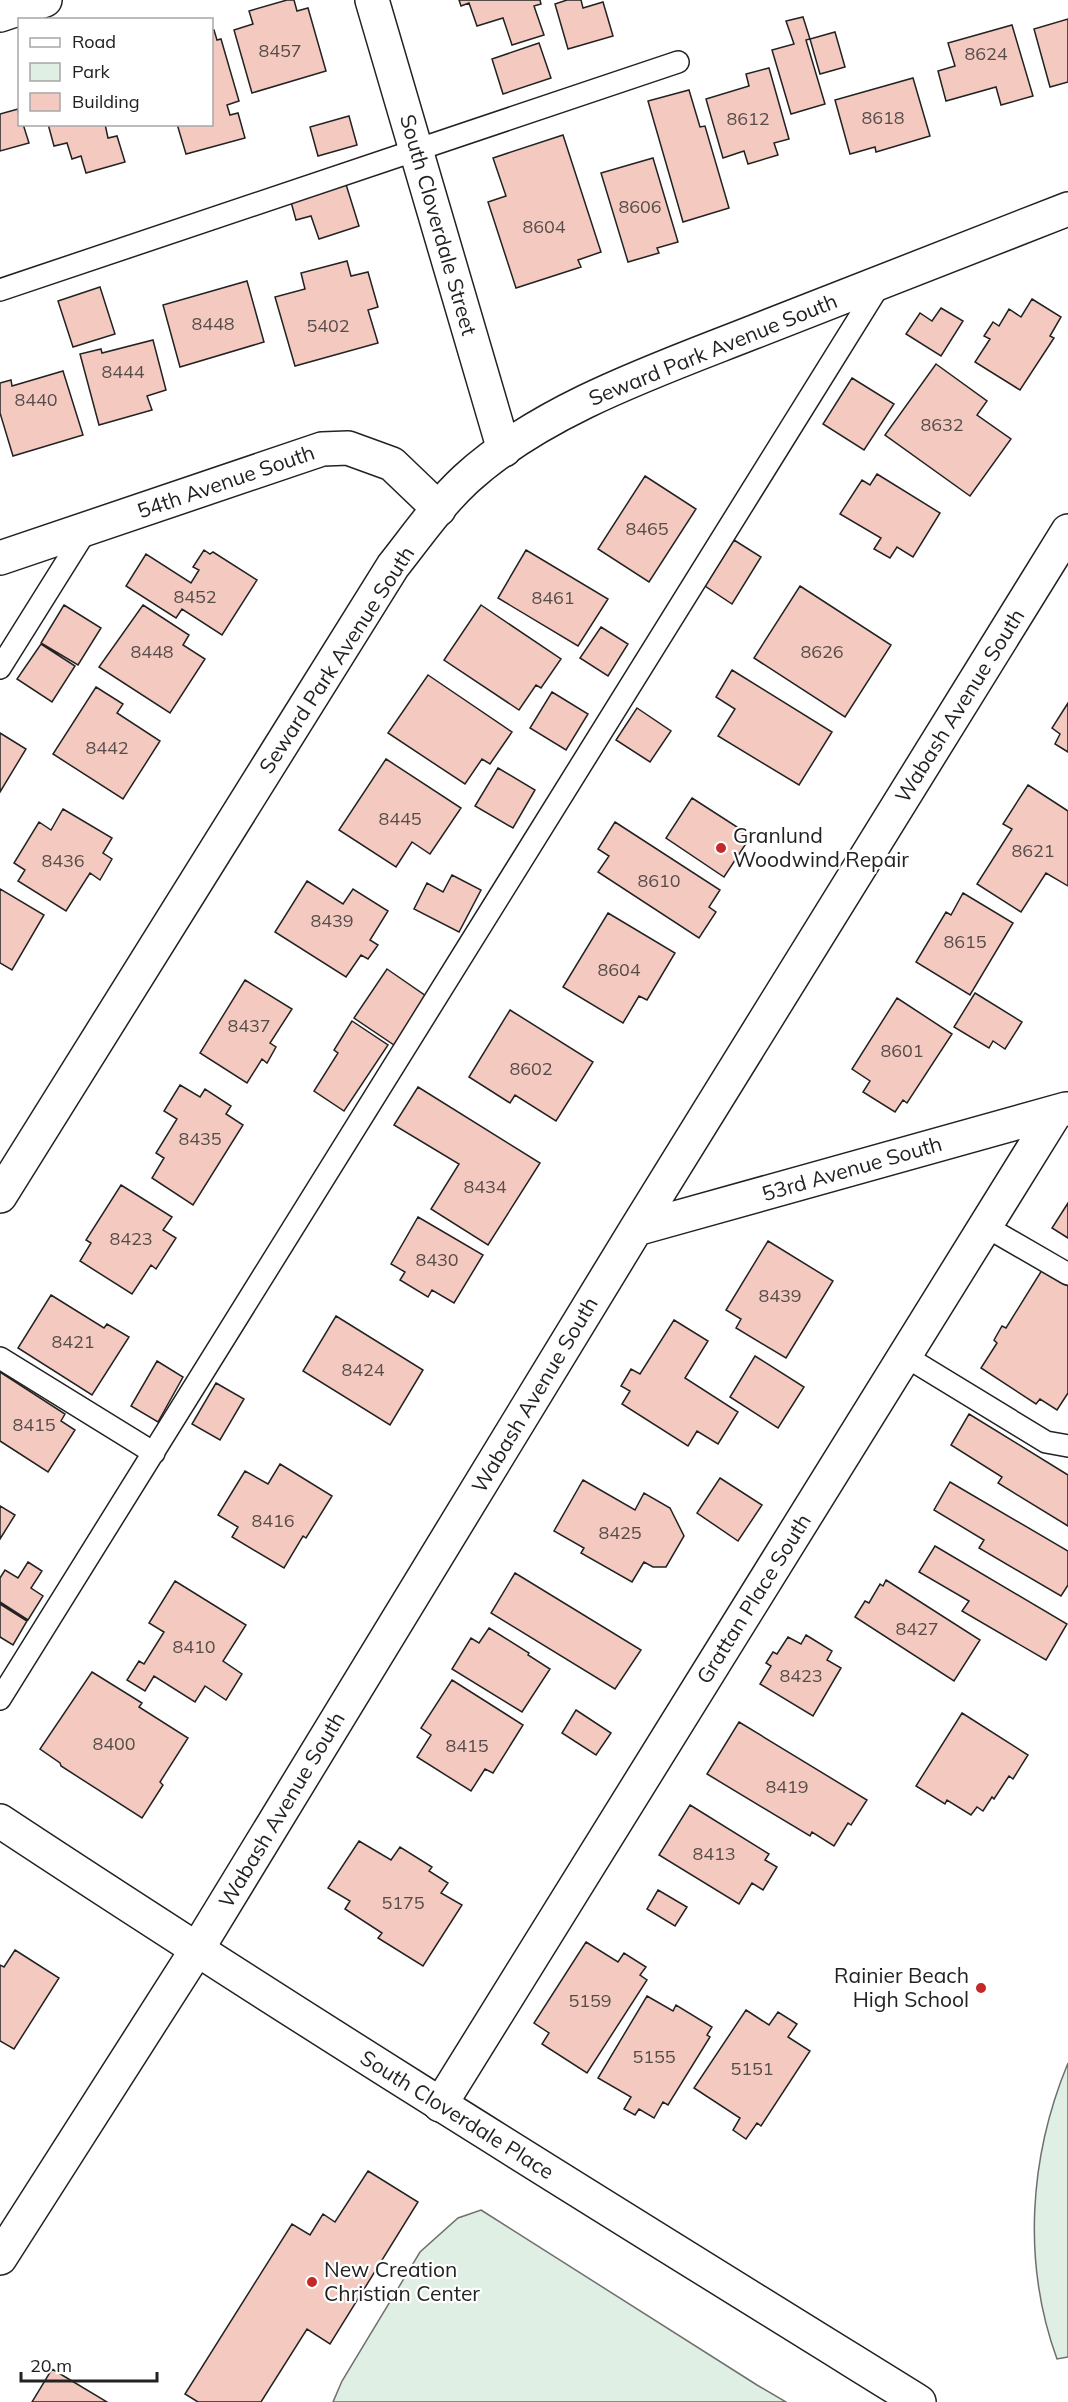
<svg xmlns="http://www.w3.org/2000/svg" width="1068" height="2402" font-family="Mulish,sans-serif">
<rect width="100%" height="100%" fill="#fff"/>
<!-- green -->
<path fill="#e0efe3" stroke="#6f6f6f" stroke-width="1.5" d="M1068,2063v294l-11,2c-35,-96 -28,-202 11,-296z
M481,2210l276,175 29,17h-453l9,-21 78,-129 38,-34z"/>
<!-- building -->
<path fill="#f3c9c0" stroke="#222" stroke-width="1.5" d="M287,0h7l3,11 11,-3 18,63 -74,22 -18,-63 19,-6 -4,-13z
M459,0h81l1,4 -7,2 10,29 -32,10 -9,-27 -26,8 -8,-23 -8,3z
M567,0h14l2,8 20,-6 10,34 -45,13 -13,-45z
M803,17l7,22 -4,1 19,64 -34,10 -19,-64 22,-6 -8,-23z
M1068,19v63l-18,5 -16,-58z
M1012,25l21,71 -32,9 -5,-18 -50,14 -8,-30 17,-5 -7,-23z
M212,30h2l3,10 4,-1 18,62 -12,4 3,10 8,-2 7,25 -59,16 -9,-30h35z
M835,32l10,35 -25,7 -10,-35z
M539,43l12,35 -48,16 -11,-35z
M769,68l20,71 -15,4 4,12 -30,9 -4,-13 -21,7 -17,-59 43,-13 -3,-12z
M913,78l17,58 -54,16 -1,-5 -25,7 -15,-54z
M689,90l11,37 5,-1 24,82 -46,14 -35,-121z
M18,109l2,15h3l6,19 -29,8v-37z
M349,116l8,29 -39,11 -8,-29z
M48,124h57l3,14 9,-2 8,26 -39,11 -5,-17 -9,3 -5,-16 -13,3z
M563,135l38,117 -23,8 3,7 -65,21 -28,-86 18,-6 -13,-38z
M653,158l25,84 -21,6 2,5 -31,9 -27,-89z
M344,178l15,48 -40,13 -8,-23 -15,4 -5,-18z
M347,261l4,15 17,-4 10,35 -10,3 10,33 -83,23 -20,-69 30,-8 -4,-16z
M247,281l17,61 -84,25 -17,-62z
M100,287l15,47 -42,13 -15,-46z
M1032,299l29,18 -11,19 4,2 -34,52 -45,-28 15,-23 -6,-3 9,-14 6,4 10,-17 12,8z
M941,308l22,13 -22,35 -35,-22 14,-21 12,8z
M153,340l13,50 -19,6 5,14 -53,15 -19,-71 21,-5 1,4z
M936,364l51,37 -10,14 34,24 -41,57 -85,-61z
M63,371l20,64 -70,21 -13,-43v-30l11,-3 1,6z
M852,378l42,26 -30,46 -41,-26z
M877,474l63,39 -27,44 -16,-10 -7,11 -16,-9 7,-11 -41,-24 22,-34 8,5z
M645,476l51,33 -47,73 -51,-33z
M734,540l27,17 -29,47 -27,-18z
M204,550l6,4 3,-2 44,28 -35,55 -40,-26 -6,9 -50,-32 20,-32 45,29 8,-13 -6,-3z
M526,550l82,49 -30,47 -80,-48z
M800,586l91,59 -46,72 -91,-59z
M64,605l37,23 -23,37 -37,-22z
M143,605l46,30 -6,10 22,14 -35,54 -71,-46z
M481,605l80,54 -20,29 -5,-3 -17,25 -75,-50z
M601,627l27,17 -20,32 -28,-18z
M41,644l34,22 -23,36 -35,-23z
M732,670l100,62 -33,53 -81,-49 17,-27 -19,-12z
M428,675l84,57 -22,32 -8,-5 -17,25 -77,-51z
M96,687l27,17 -6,9 43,28 -37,58 -70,-45z
M552,692l36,22 -22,36 -36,-22z
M1068,703v49l-13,-8 5,-10 -8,-6z
M637,708l34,23 -21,31 -34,-22z
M0,733l26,16 -26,43z
M386,759l75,49 -31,46 -18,-12 -16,25 -57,-37z
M498,768l37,22 -22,38 -38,-22z
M1028,785l40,26v75l-22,-13 -25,39 -44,-28 35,-55 -9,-5z
M692,798l59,38 -27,41 -58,-39z
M63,809l49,29 -9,15 9,6 -12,21 -10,-7 -24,38 -48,-30 7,-11 -11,-7 25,-41 12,8z
M615,822l105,68 -11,17 7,5 -17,26 -101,-66 11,-16 -11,-7z
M452,875l29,15 -22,42 -45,-23 13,-26 16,9z
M307,881l36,23 10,-15 35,22 -18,29 8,5 -10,14 -7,-4 -15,22 -71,-45z
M0,889l44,26 -32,55 -12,-7z
M963,893l50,30 -43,72 -54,-33 30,-50 5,3z
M608,913l67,40 -28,47 -8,-4 -16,27 -60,-36z
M387,969l39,27 -32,49 -40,-27z
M245,980l47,29 -22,34 6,4 -9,16 -5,-4 -15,24 -47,-30z
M975,993l47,29 -17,27 -12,-8 -4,7 -35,-21z
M897,998l55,36 -45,69 -4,-3 -8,12 -32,-20 7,-11 -18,-12z
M510,1010l83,52 -37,59 -41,-26 -5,8 -41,-26z
M352,1021l36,24 -44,66 -30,-20 24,-38 -4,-3z
M180,1085l20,12 5,-8 26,17 -5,8 17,11 -50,80 -41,-27 12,-20 -8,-5 21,-34 -13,-8z
M418,1087l122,76 -52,82 -57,-36 28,-45 -65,-39z
M121,1185l51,32 -9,13 13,8 -20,31 -5,-4 -19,29 -52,-33 11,-18 -5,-3z
M1068,1203v35l-16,-10z
M418,1217l65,38 -29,48 -22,-13 -4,7 -28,-17 5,-8 -14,-8z
M768,1241l65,40 -47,77 -50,-30 5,-9 -15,-9z
M1042,1270l26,16v107l-11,17 -17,-11 -4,5 -55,-36 16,-25 -3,-3 8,-14 4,2z
M51,1295l53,33 3,-4 22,13 -37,58 -74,-47z
M336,1316l87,54 -33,55 -87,-54z
M674,1320l34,21 -23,37 53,34 -20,32 -21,-13 -9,15 -66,-42 8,-13 -9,-5 10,-17 9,5z
M755,1356l49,31 -26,41 -48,-31z
M157,1361l26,16 -25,45 -27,-16z
M0,1372l65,42 -4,7 14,9 -27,42 -48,-31z
M216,1383l28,16 -24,41 -28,-16z
M969,1414l99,61v51l-70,-43 4,-6 -51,-32z
M280,1464l52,32 -26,42 -3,-2 -19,32 -52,-31 6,-10 -20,-12 27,-44 23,13z
M720,1478l42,27 -24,36 -41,-28z
M583,1480l52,30 9,-17 26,15 14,28 -18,31h-13l-9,-5 -12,20 -51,-29 3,-5 -30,-17z
M950,1482l118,69v34l-7,11 -82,-48 5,-8 -50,-30z
M0,1506l15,9 -15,24z
M935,1546l132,78 -21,36 -84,-49 7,-10 -50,-29z
M28,1562l14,9 -11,17 12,8 -15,24 -28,-18v-24l5,-8 13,8z
M515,1573l126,77 -26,39 -124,-76z
M886,1580l94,60 -26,41 -99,-64 10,-16 4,2 11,-19 3,2z
M175,1581l71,44 -23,36 19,13 -16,26 -21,-14 -10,16 -41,-26 -9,15 -18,-11 12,-19 5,3 20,-32 -15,-9z
M0,1604l27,17 -14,24 -13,-8z
M489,1628l40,25 -1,2 22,14 -28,43 -70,-43 19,-31 8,5z
M806,1635l26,16 -5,9 14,8 -28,48 -53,-32 11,-18 -5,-3 7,-11 4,2 11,-17 13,7z
M92,1672l50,31 -3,4 49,31 -28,44 3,3 -21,33 -81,-52 -1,-3 -20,-14z
M452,1680l71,45 -30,48 -8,-4 -14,22 -54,-34 14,-22 -10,-7z
M576,1710l35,23 -15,22 -34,-22z
M962,1713l66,42 -15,24 -4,-3 -15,23 -2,-2 -9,14 -6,-4 -6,8 -24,-15 -2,4 -29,-18z
M739,1722l128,78 -16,25 -3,-2 -14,23 -22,-14 -2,4 -103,-62z
M690,1805l79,49 -4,6 12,7 -14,23 -11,-7 -13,21 -80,-49z
M359,1841l32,19 9,-13 32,20 -3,4 19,12 -7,10 21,12 -39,61 -45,-28 4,-5 -37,-24 5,-8 -22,-13z
M658,1890l29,17 -12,19 -28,-17z
M586,1942l32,20 6,-9 22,14 -6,8 7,5 -60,93 -45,-29 7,-11 -15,-10z
M15,1950l44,28 -45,71 -14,-8v-76l4,2z
M647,1996l26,15 3,-6 36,22 -5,8 3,2 -42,68 -5,-3 -9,16 -15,-9 -4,6 -11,-6 7,-12 -33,-19z
M746,2010l23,15 9,-13 19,12 -9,13 22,14 -49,75 -4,-3 -11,16 -13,-9 7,-12 -46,-30z
M368,2171l50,31 -88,142 -23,-15 -46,73h-63l-13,-8 107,-170 18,11 13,-21 12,8z
M52,2369l55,33h-75z"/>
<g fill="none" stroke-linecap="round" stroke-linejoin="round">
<!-- service casing -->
<g stroke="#222" stroke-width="24">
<path id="service" d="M0,290l678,-228
M0,668l87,-139
M985,1226l83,48
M905,1356l141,86 22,4
M0,1358l154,95
M0,1699l882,-1418"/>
</g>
<!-- minor casing -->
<g stroke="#222" stroke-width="36">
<path id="minor" d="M372,0l132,450
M0,15l45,-15
M0,558l322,-109 26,-1 44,16 47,45
M636,1229l430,-120
M440,2105l616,-993
M0,2258l196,-307 440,-722 432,-698"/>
</g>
<!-- tertiary casing -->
<g stroke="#222" stroke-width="36">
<path id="tertiary" d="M0,1196l393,-630c23,-29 45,-61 73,-87 75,-69 191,-109 285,-146 105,-42 211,-83 317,-124
M0,1821c303,200 611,390 919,581"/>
</g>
<!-- service -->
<use href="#service" stroke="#fff" stroke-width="21"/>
<!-- minor -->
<use href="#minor" stroke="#fff" stroke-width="33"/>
<!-- tertiary -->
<use href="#tertiary" stroke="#fff" stroke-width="33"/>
</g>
<!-- markers -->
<g fill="#c62828" stroke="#fff" stroke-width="2">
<circle cx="721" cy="848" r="6"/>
<circle cx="981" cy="1988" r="6"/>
<circle cx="312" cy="2282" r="6"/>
</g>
<g text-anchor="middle" stroke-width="4.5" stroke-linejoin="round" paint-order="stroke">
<!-- number labels -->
<g font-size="18" fill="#564c4a">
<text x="280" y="57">8457</text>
<text x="986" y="60">8624</text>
<text x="883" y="124">8618</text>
<text x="748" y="125">8612</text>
<text x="640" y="213">8606</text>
<text x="544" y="233">8604</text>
<text x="213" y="330">8448</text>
<text x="328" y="332">5402</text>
<text x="123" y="378">8444</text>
<text x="36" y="406">8440</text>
<text x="942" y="431">8632</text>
<text x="647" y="535">8465</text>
<text x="195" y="603">8452</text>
<text x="553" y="604">8461</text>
<text x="152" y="658">8448</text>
<text x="822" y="658">8626</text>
<text x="107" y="754">8442</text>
<text x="400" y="825">8445</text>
<text x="1033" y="857">8621</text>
<text x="63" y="867">8436</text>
<text x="659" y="887">8610</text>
<text x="332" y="927">8439</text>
<text x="965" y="948">8615</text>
<text x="619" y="976">8604</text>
<text x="249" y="1032">8437</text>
<text x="902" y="1057">8601</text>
<text x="531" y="1075">8602</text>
<text x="200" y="1145">8435</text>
<text x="485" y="1193">8434</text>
<text x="131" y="1245">8423</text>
<text x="437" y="1266">8430</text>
<text x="780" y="1302">8439</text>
<text x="73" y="1348">8421</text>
<text x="363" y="1376">8424</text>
<text x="34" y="1431">8415</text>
<text x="273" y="1527">8416</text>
<text x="620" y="1539">8425</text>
<text x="917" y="1635">8427</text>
<text x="194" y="1653">8410</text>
<text x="801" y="1682">8423</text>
<text x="114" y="1750">8400</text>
<text x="467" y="1752">8415</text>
<text x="787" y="1793">8419</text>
<text x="714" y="1860">8413</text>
<text x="403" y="1909">5175</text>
<text x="590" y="2007">5159</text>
<text x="654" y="2063">5155</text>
<text x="752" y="2075">5151</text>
</g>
<!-- street labels -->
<g font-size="21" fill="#222" stroke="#fff">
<text transform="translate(438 225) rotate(74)" y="7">South Cloverdale Street</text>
<text transform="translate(713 350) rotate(-22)" y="7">Seward Park Avenue South</text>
<text transform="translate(226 482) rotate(-19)" y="7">54th Avenue South</text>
<text transform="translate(337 660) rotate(-57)" y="7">Seward Park Avenue South</text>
<text transform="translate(960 706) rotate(-58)" y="7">Wabash Avenue South</text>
<text transform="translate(852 1169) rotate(-16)" y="7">53rd Avenue South</text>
<text transform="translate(535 1395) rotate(-59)" y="7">Wabash Avenue South</text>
<text transform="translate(754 1599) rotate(-58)" y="7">Grattan Place South</text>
<text transform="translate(282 1810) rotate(-59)" y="7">Wabash Avenue South</text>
<text transform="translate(457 2115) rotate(32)" y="7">South Cloverdale Place</text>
</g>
<!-- poi labels -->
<g font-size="21" fill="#222" stroke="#fff" text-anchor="start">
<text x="733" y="843">Granlund<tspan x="733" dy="24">Woodwind Repair</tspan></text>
<text x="969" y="1983" text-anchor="end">Rainier Beach<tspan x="969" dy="24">High School</tspan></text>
<text x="324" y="2277">New Creation<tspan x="324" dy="24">Christian Center</tspan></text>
</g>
</g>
<!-- legend -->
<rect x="18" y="18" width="195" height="108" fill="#ffffff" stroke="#a7a7a7" stroke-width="1.5"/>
<rect x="30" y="38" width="30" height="9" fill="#ffffff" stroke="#a7a7a7" stroke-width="1.5"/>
<text x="72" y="48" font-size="18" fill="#222222">Road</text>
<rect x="30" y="63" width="30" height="18" fill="#e0efe3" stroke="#a7a7a7" stroke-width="1.5"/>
<text x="72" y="78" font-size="18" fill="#222222">Park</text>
<rect x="30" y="93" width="30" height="18" fill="#f3c9c0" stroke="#a7a7a7" stroke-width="1.5"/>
<text x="72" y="108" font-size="18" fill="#222222">Building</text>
<!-- scale -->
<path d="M21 2372v9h136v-9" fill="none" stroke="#222222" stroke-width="3"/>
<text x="30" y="2372" font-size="18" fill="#222222" stroke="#ffffff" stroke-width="4.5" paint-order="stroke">20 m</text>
</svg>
